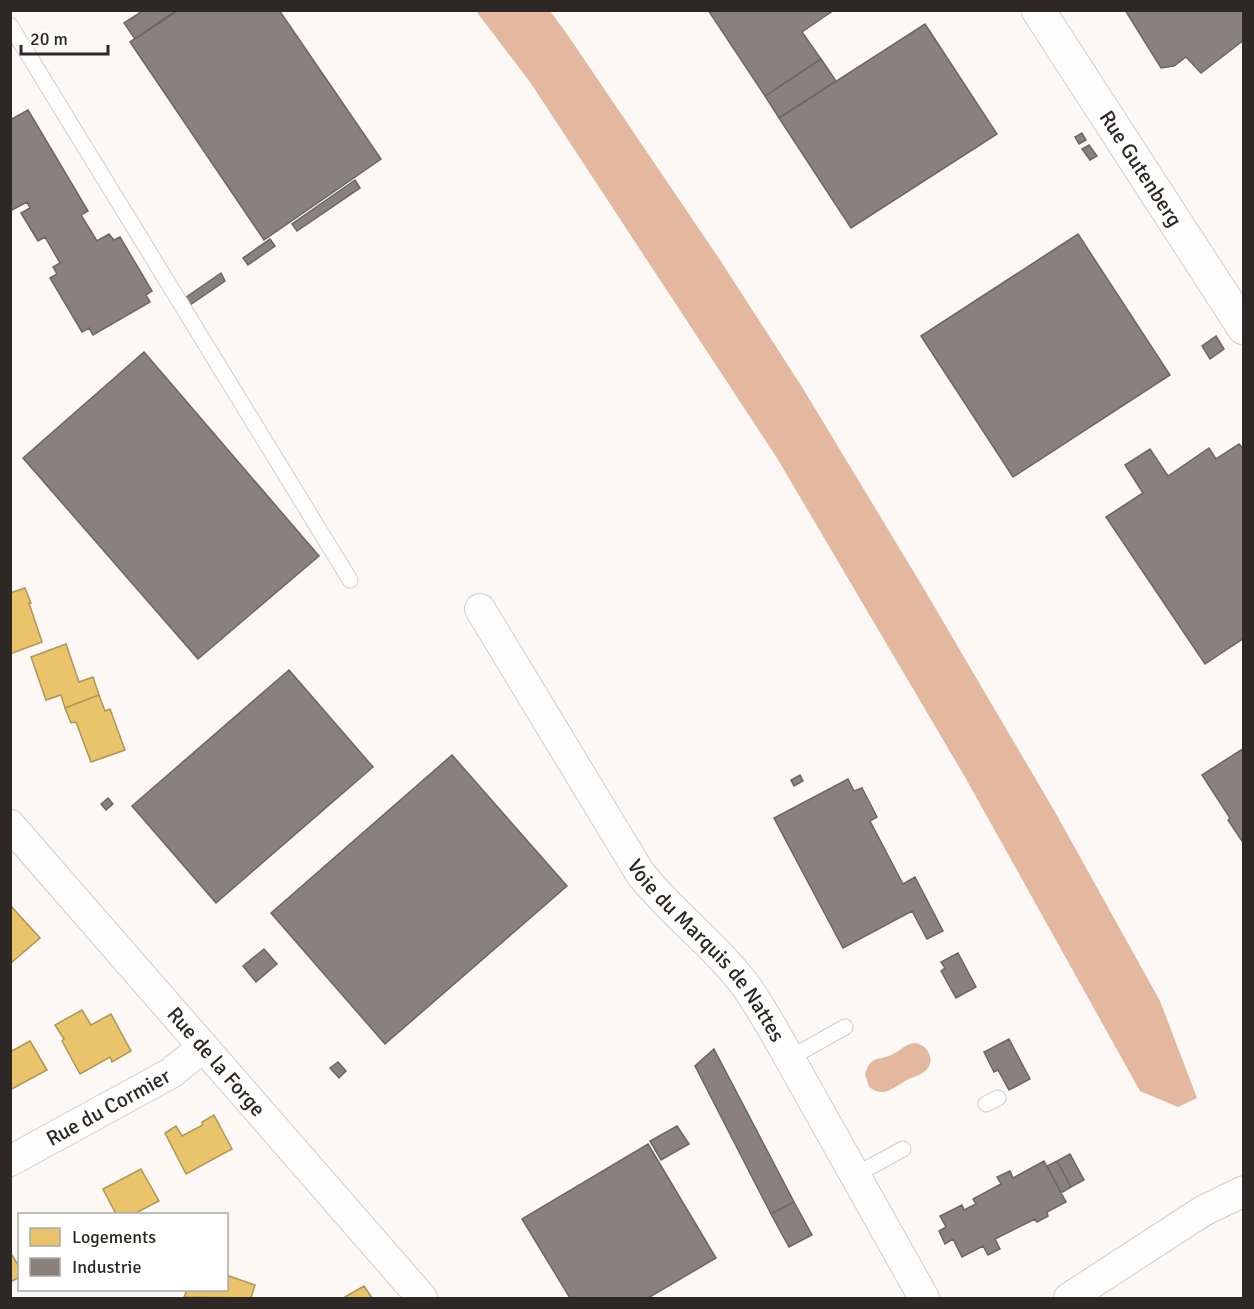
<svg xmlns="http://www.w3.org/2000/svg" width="1254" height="1309" font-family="Signika,sans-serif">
<rect width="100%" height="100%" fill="#fbf8f6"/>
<!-- water -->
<path fill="#e3b89e" d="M476,11h74l19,26 151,223 82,127 122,202 131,223 105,189 37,97 -19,9 -38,-16 -175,-314 -188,-319 -247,-376z
M917,1043c13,4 19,20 7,29 -5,4 -12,5 -17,8 -14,7 -22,19 -38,7l-4,-13c6,-19 13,-13 26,-19 10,-4 14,-12 26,-12z"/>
<!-- homes -->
<path fill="#e9c46a" stroke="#b19555" stroke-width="1.5" d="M25,588l6,15h-2l13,39 -32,12v-61z
M66,644l13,38 14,-5 6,18 -34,13 -4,-13 -15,5 -15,-43z
M99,695l6,16 5,-2 15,41 -34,12 -15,-40 -5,1 -6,-15z
M10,905l30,33 -28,24 -2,-1z
M82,1010l9,15 20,-11 20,37 -19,11 -2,-5 -30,17 -18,-33 2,-2 -9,-14z
M30,1041l17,29 -37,20v-38z
M214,1115l18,34 -46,25 -21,-41 11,-7 6,10 21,-11 -1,-3z
M141,1169l18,32 -25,13h-18l-13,-25z
M10,1252l10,16v9l-10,5z
M226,1275l29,10 -4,13 -67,-1 3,-7h39z
M364,1286l8,12h-29z"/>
<!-- industry -->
<path fill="#8a817c" stroke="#6e6662" stroke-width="1.5" d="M144,10h31l1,2 -41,27 -11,-16z
M177,10h102l102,149 -117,81 -134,-198z
M708,10h126l-32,22 19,27 -56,37z
M1125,10h119v30l-43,33 -15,-16 -12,9 -13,2z
M925,24l72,110 -146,94 -72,-110z
M821,59l15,22 -57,37 -14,-22z
M28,110l60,101 -7,4 16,26 12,-7 5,6 6,-3 32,54 -6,4 4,7 -57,33 -4,-7 -7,4 -32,-54 7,-4 -4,-7 7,-4 -15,-26 -7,4 -17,-28 9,-5 -3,-6 -17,9v-91z
M1082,133l4,7 -7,4 -4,-7z
M1089,145l8,11 -7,4 -8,-11z
M355,180l5,8 -63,43 -5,-7z
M1078,234l92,141 -157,102 -92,-141z
M270,239l5,7 -27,19 -5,-7z
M221,273l4,8 -35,24 -5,-7z
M1216,336l8,13 -14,10 -8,-13z
M144,352l175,204 -121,103 -175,-201z
M1239,444l5,6v188l-39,26 -99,-147 37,-24 -18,-28 25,-16 18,27 41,-28 7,11z
M289,670l84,97 -157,136 -84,-97z
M1244,748v96l-16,-24 2,-2 -28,-43z
M452,755l115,131 -182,158 -114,-131z
M800,775l3,6 -9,5 -3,-6z
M848,779l6,12 8,-3 15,29 -7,4 33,63 12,-7 28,54 -16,8 -15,-28 -69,37 -69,-130z
M108,798l5,6 -7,6 -5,-6z
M264,949l13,15 -21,18 -13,-16z
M958,953l18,34 -20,11 -15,-27 4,-3 -4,-6z
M1009,1039l21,40 -21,11 -11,-20 -4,2 -10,-20z
M714,1049l80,153 -23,12 -76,-148z
M338,1062l8,9 -7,7 -9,-10z
M677,1126l12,18 -28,16 -11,-19z
M648,1144l68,114 -68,40h-78l-48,-79z
M1070,1154l14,26 -13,7 -14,-26z
M1044,1161l22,41 -19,10 1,4 -11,6 -2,-3 -40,20 5,10 -12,6 -5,-9 -21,11 -9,-18 -8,5 -6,-13 7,-4 -6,-11 22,-11 2,5 12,-6 -3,-5 28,-15 -4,-7 13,-6 3,7z
M1057,1161l14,26 -10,6 -14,-27z
M794,1202l18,33 -23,12 -18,-33z"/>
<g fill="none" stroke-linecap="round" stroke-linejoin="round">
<!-- service casing -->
<g stroke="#d1cdcb" stroke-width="17">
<path id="service" d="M10,25l340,555
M790,1058l55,-31
M986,1104l12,-6
M855,1175l48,-26"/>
</g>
<!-- minor casing -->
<g stroke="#d1cdcb" stroke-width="32">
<g id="minor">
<path id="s1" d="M480,609l160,264c33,42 78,74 108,116 9,13 17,27 25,40l151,269"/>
<path id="s2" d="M10,825l412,473"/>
<path id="s3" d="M10,1161l161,-88 32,-26"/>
<path d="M1069,1298l134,-87 41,-20"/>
</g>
</g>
<!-- tertiary casing -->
<g stroke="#d1cdcb" stroke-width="35">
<g id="tertiary">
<path id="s4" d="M1038,10l206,318"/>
</g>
</g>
<!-- service -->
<use href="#service" stroke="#fefefe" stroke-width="15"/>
<!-- minor -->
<use href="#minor" stroke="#fefefe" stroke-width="30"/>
<!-- tertiary -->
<use href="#tertiary" stroke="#fefefe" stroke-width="33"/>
</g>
<g text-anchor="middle" stroke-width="6" stroke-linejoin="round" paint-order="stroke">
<!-- street labels -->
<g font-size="21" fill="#2d2825" stroke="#fff">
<text dy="7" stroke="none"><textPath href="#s4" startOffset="189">Rue Gutenberg</textPath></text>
<text dy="7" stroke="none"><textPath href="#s1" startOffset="411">Voie du Marquis de Nattes</textPath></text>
<text dy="7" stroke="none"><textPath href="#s2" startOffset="314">Rue de la Forge</textPath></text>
<text dy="7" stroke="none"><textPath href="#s3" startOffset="112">Rue du Cormier</textPath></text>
</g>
</g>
<!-- border -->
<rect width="1254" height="1309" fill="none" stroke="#2d2825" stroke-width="24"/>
<!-- legend -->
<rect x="18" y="1213" width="210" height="78" fill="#ffffff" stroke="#aba9a8" stroke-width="1.5"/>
<rect x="30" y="1228" width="30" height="18" fill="#e9c46a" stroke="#aba9a8" stroke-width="1.5"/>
<text x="72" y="1243" font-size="18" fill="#2d2825">Logements</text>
<rect x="30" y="1258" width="30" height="18" fill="#8a817c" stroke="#aba9a8" stroke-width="1.5"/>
<text x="72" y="1273" font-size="18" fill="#2d2825">Industrie</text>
<!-- scale -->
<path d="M21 45v9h87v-9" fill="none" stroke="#2d2825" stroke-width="3"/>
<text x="30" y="45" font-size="18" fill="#2d2825" stroke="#ffffff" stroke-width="4.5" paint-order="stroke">20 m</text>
</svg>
